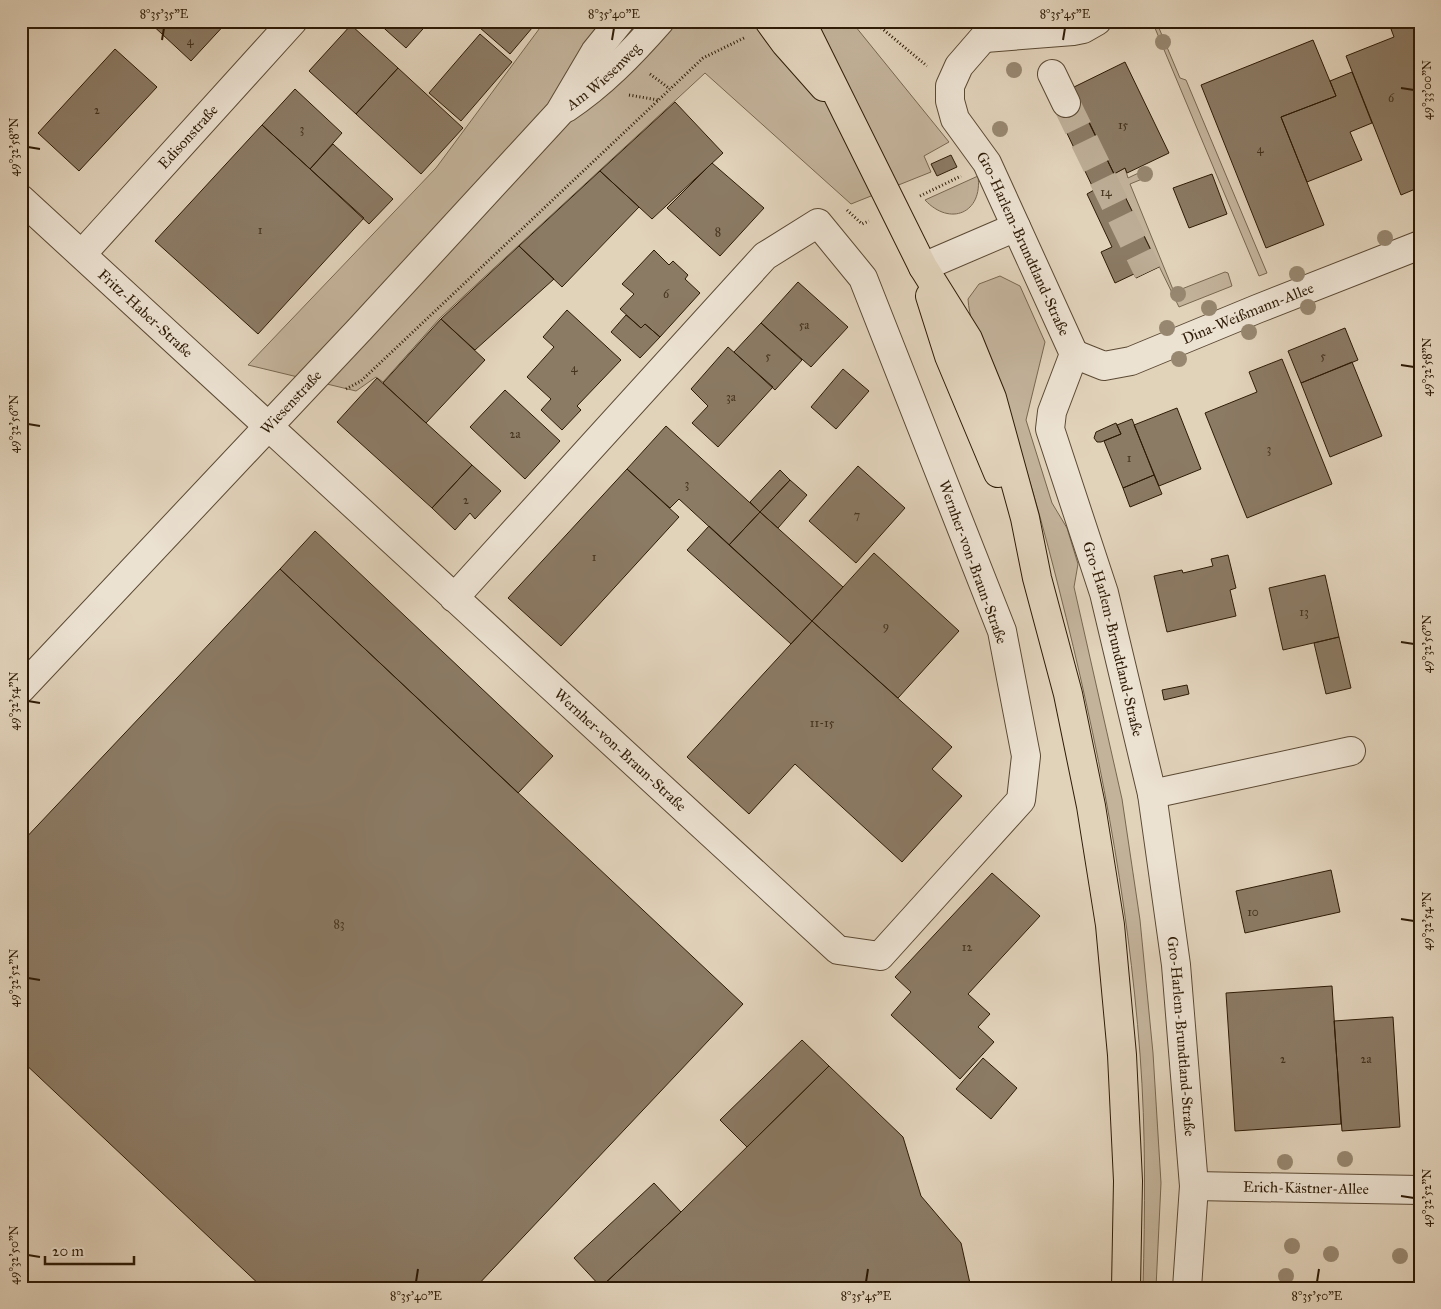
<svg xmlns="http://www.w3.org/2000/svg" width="1441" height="1309" font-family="'IM FELL Great Primer',serif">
<rect width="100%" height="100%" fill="#e1d2ba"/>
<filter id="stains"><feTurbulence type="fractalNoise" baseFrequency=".004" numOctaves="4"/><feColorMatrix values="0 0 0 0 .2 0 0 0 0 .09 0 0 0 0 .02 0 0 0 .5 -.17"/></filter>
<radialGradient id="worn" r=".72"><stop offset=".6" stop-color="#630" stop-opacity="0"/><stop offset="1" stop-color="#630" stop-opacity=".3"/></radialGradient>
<!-- green -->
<path fill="#c3b39b" stroke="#786750" d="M545,21h306l98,121 -25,14 7,16 -80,32 -146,-131 -265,245 -57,64 -7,-5 -20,14 -108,-26 188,-197z
M1152,21h4l24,57 6,2 81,193 -8,3z
M1125,168l3,10 21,-10 3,7 -22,9 44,108 51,-20 3,1 4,13 -53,21 -65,-133z
M978,176c5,37 -28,51 -53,24z
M1000,276l20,10 25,56 -19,78 26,83 15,25 11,36 -4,23 48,212 18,121 13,133 8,130 -5,105h-13c2,-78 3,-156 -3,-234 -12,-158 -42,-312 -81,-465 -16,-64 -34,-128 -56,-190 -11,-33 -33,-66 -35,-100l11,-15z"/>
<!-- building -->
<path fill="#8b7a64" stroke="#2e1b06" d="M148,21h80l-37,40z
M376,21h54l-24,27z
M472,21h66l-28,33z
M1410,21h10v166l-19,8 -55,-139 48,-19 -3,-8z
M351,25l47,43 -42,46 -47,-43z
M480,34l32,28 -51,59 -32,-28z
M1313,40l23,56 -55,21 43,108 -58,23 -65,-163z
M115,49l42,38 -78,84 -41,-38z
M1125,62l44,91 -42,20 -2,-5 -11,6 -42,-86z
M398,68l65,60 -42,46 -65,-60z
M1352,72l20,51 -22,9 12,28 -55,22 -26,-65 55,-21 -6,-15z
M295,89l47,44 -32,36 -48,-44z
M1077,97l82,170 -23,11 -2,-4 -19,9 -14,-31 11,-5 -25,-53 7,-4 -39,-82z
M675,102l48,51 -71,66 -52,-48z
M262,125l102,93 -106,116 -103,-93z
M333,144l60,55 -24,25 -59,-55z
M951,155l6,12 -20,9 -6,-12z
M712,163l52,45 -44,48 -53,-48z
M600,171l39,36 -77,80 -43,-41z
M1212,174l15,40 -38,14 -16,-40z
M519,246l35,33 -79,71 -34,-31z
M654,250l15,15 4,-4 15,14 -3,4 15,14 -40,44 -15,-13 -4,4 -21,-19 14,-15 -12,-10z
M798,282l50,45 -37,40 -50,-44z
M567,310l54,50 -44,46 4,4 -19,20 -21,-20 10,-11 -24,-22 27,-30 -11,-10z
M626,315l15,13 4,-4 15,13 -20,21 -29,-26z
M441,319l44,41 -59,63 -43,-40z
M761,323l41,37 -27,30 -41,-38z
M1345,328l13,32 -57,23 -13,-32z
M728,347l45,40 -55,60 -26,-24 16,-17 -17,-17z
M1282,359l50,125 -85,34 -42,-105 52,-21 -8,-20z
M1352,362l30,74 -52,21 -29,-74z
M843,369l26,22 -33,38 -25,-22z
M377,378l95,87 -40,43 -95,-86z
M505,390l55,51 -35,38 -55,-52z
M1177,408l24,61 -42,17 -25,-61z
M1132,419l22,56 -31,13 -19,-47 17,-7 -4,-9z
M1116,423l5,11 -20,8h-4l-3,-4 2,-6z
M666,426l94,86 -31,33 -50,-46 -9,9 -43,-39z
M472,465l29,26 -26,28 -5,-6 -15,17 -23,-22z
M858,466l47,42 -49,55 -47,-42z
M627,469l52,48 -118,129 -53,-48z
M780,470l10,10 -30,32 -10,-10z
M1154,475l8,19 -32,13 -7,-19z
M790,480l17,15 -29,33 -18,-16z
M760,512l83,75 -31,34 -83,-76z
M709,526l103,95 -21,23 -104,-94z
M315,531l238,225 -35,37 -238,-224z
M874,553l85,78 -61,67 -86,-77z
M1228,555l8,33 -6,2 6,26 -69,16 -13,-56 28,-6 1,3 30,-7 -2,-7z
M280,569l463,435 -268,284h-212l-242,-228v-217z
M1325,575l14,62 -56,13 -14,-62z
M812,621l140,126 -20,22 30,27 -60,66 -107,-98 -46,50 -62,-57z
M1339,637l12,51 -25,6 -12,-51z
M1187,685l2,9 -25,6 -2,-10z
M1331,870l9,42 -95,21 -9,-42z
M992,873l48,43 -72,78 22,20 -12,13 16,15 -34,37 -69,-64 20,-23 -16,-15z
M1332,986l9,138 -106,7 -9,-138z
M1393,1017l7,110 -58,4 -8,-110z
M802,1040l27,26 -82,81 -27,-27z
M983,1058l34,30 -26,31 -35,-30z
M829,1066l74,71 18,59 40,47 10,45 -370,-1 80,-75z
M654,1183l27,29 -80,75 -27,-29z"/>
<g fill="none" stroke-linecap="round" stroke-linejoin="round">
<!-- minor-tunnel -->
<path stroke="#bdad96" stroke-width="28" stroke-dasharray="28 14" stroke-linecap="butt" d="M1066,103l82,169"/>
<!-- minor casing -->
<g stroke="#5b4933" stroke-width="30">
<g id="minor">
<path id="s1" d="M998,21l-39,45 -9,20v15l5,18 32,44 87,191 -22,58 -2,17 54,164 48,201 24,171 18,221 -7,102"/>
<path d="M985,38l88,-7 10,-2 14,-8"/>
<path d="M1052,74l14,29"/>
<path id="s2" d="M566,108c36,-24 65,-54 94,-87"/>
<path id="s3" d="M21,199l817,751 42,6 141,-156 5,-44 -24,-125 -139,-353 -45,-55 -53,33 -311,342"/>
<path id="s4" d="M82,254l211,-233"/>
<path d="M923,267l93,-40"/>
<path id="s5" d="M1074,354l30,12 27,-5 126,-52 163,-64"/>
<path id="s6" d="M21,689l339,-360 199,-216 36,-61 25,-31"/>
<path d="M1152,794l199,-43"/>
<path id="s7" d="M1194,1186l226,4"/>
</g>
</g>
<!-- major casing -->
<g stroke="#2e1b06" stroke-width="30">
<path id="major" d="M769,21l16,22 39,44
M801,21l122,246 45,72 24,59 33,120 12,60 31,116 23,112 19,119 12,130 6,126 -2,107
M930,296l19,60 49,117"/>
</g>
<!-- path -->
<path stroke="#2e1b06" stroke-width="3" stroke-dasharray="1 2.5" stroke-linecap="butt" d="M873,21l54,45
M650,74l20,15
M629,95l29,5
M920,196l41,-20
M847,210l15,14 7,-3
M346,389l15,-8 342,-323 43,-21"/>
<!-- minor -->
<use href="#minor" stroke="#ece2d2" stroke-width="28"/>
<!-- major -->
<use href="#major" stroke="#e1d2ba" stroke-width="28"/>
</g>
<!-- trees -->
<g fill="#978770">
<circle cx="1163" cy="42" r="8"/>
<circle cx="1014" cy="70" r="8"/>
<circle cx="1000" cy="129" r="8"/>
<circle cx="1145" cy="174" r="8"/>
<circle cx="1385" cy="238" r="8"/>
<circle cx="1297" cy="274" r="8"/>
<circle cx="1178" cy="294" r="8"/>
<circle cx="1308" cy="307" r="8"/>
<circle cx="1209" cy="308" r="8"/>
<circle cx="1167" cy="328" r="8"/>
<circle cx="1249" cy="332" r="8"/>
<circle cx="1179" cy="359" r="8"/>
<circle cx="1345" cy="1159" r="8"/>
<circle cx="1285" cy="1162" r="8"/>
<circle cx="1292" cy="1246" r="8"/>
<circle cx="1331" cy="1254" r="8"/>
<circle cx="1400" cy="1256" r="8"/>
<circle cx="1286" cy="1276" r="8"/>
</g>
<!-- ticks -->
<path fill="none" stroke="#2e1b06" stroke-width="2" d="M162,40l2,-12M612,40l2,-12M1063,40l2,-12M1401,88l13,2M28,147l12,2M1401,365l13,2M28,424l12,2M1401,642l13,2M28,701l12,2M1401,919l13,2M28,978l12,2M1401,1196l13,2M28,1255l12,2M416,1282l2,-13M866,1282l2,-13M1317,1282l2,-13"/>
<g text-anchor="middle" stroke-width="5" stroke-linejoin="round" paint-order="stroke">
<!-- number labels -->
<g font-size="12" fill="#45331e">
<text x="190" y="45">4</text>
<text x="1391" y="102">6</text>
<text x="97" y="114">2</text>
<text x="1123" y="129">15</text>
<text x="302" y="133">3</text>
<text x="1260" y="153">4</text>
<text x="1106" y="196">14</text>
<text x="260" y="234">1</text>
<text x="718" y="236">8</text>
<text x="666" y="298">6</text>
<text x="804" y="329">5a</text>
<text x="768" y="360">5</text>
<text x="1323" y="360">5</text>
<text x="574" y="372">4</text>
<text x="731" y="401">3a</text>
<text x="515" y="438">2a</text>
<text x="1269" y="453">3</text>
<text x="1129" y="462">1</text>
<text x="687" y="488">3</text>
<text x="466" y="504">2</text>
<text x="857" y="519">7</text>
<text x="594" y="561">1</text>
<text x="1304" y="616">13</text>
<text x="886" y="630">9</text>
<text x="822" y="727">11-15</text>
<text x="1253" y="916">10</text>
<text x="339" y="928">83</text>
<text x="967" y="951">12</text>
<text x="1283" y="1063">2</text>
<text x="1366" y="1063">2a</text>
</g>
<!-- street labels -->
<g font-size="15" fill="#2e1b06" stroke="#ece2d2">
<text dy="5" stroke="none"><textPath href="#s2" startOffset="49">Am Wiesenweg</textPath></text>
<text dy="5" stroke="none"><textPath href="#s4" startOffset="158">Edisonstraße</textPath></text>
<text dy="5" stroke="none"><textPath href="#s1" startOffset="258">Gro-Harlem-Brundtland-Straße</textPath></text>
<text dy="5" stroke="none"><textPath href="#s3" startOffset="169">Fritz-Haber-Straße</textPath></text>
<text dy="5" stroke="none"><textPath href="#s5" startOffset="186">Dina-Weißmann-Allee</textPath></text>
<text dy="5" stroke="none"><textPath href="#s6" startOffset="394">Wiesenstraße</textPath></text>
<text transform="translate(973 562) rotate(70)" y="5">Wernher-von-Braun-Straße</text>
<text dy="5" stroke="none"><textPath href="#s1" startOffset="678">Gro-Harlem-Brundtland-Straße</textPath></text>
<text dy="5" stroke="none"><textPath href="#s3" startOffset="814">Wernher-von-Braun-Straße</textPath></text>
<text dy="5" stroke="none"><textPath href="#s1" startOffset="1082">Gro-Harlem-Brundtland-Straße</textPath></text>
<text dy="5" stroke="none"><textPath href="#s7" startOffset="112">Erich-Kästner-Allee</textPath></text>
</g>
</g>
<!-- margin -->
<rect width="1441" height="1309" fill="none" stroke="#e1d2ba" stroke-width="55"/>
<!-- scale -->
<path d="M45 1256v8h89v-8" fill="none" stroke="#2e1b06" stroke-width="2.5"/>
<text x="52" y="1256" font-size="15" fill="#2e1b06" stroke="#ece2d2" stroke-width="4" paint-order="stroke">20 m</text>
<rect x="28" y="28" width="1386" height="1254" fill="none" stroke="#2e1b06" stroke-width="2"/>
<g font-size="12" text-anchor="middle" fill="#2e1b06">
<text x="164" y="18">8°35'35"E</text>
<text x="614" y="18">8°35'40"E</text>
<text x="1065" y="18">8°35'45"E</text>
<text transform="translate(1427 90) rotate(-90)" y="4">49°33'00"N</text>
<text transform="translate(14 147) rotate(-90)" y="4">49°32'58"N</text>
<text transform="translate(1427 367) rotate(-90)" y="4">49°32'58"N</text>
<text transform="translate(14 424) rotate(-90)" y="4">49°32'56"N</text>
<text transform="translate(1427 644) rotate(-90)" y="4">49°32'56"N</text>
<text transform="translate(14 701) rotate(-90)" y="4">49°32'54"N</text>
<text transform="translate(1427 921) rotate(-90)" y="4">49°32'54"N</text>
<text transform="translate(14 978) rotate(-90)" y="4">49°32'52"N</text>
<text transform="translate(1427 1198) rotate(-90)" y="4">49°32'52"N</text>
<text transform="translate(14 1255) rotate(-90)" y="4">49°32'50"N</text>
<text x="416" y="1300">8°35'40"E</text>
<text x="866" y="1300">8°35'45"E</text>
<text x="1317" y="1300">8°35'50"E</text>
</g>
<rect width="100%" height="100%" filter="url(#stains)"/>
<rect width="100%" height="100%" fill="url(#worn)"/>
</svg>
